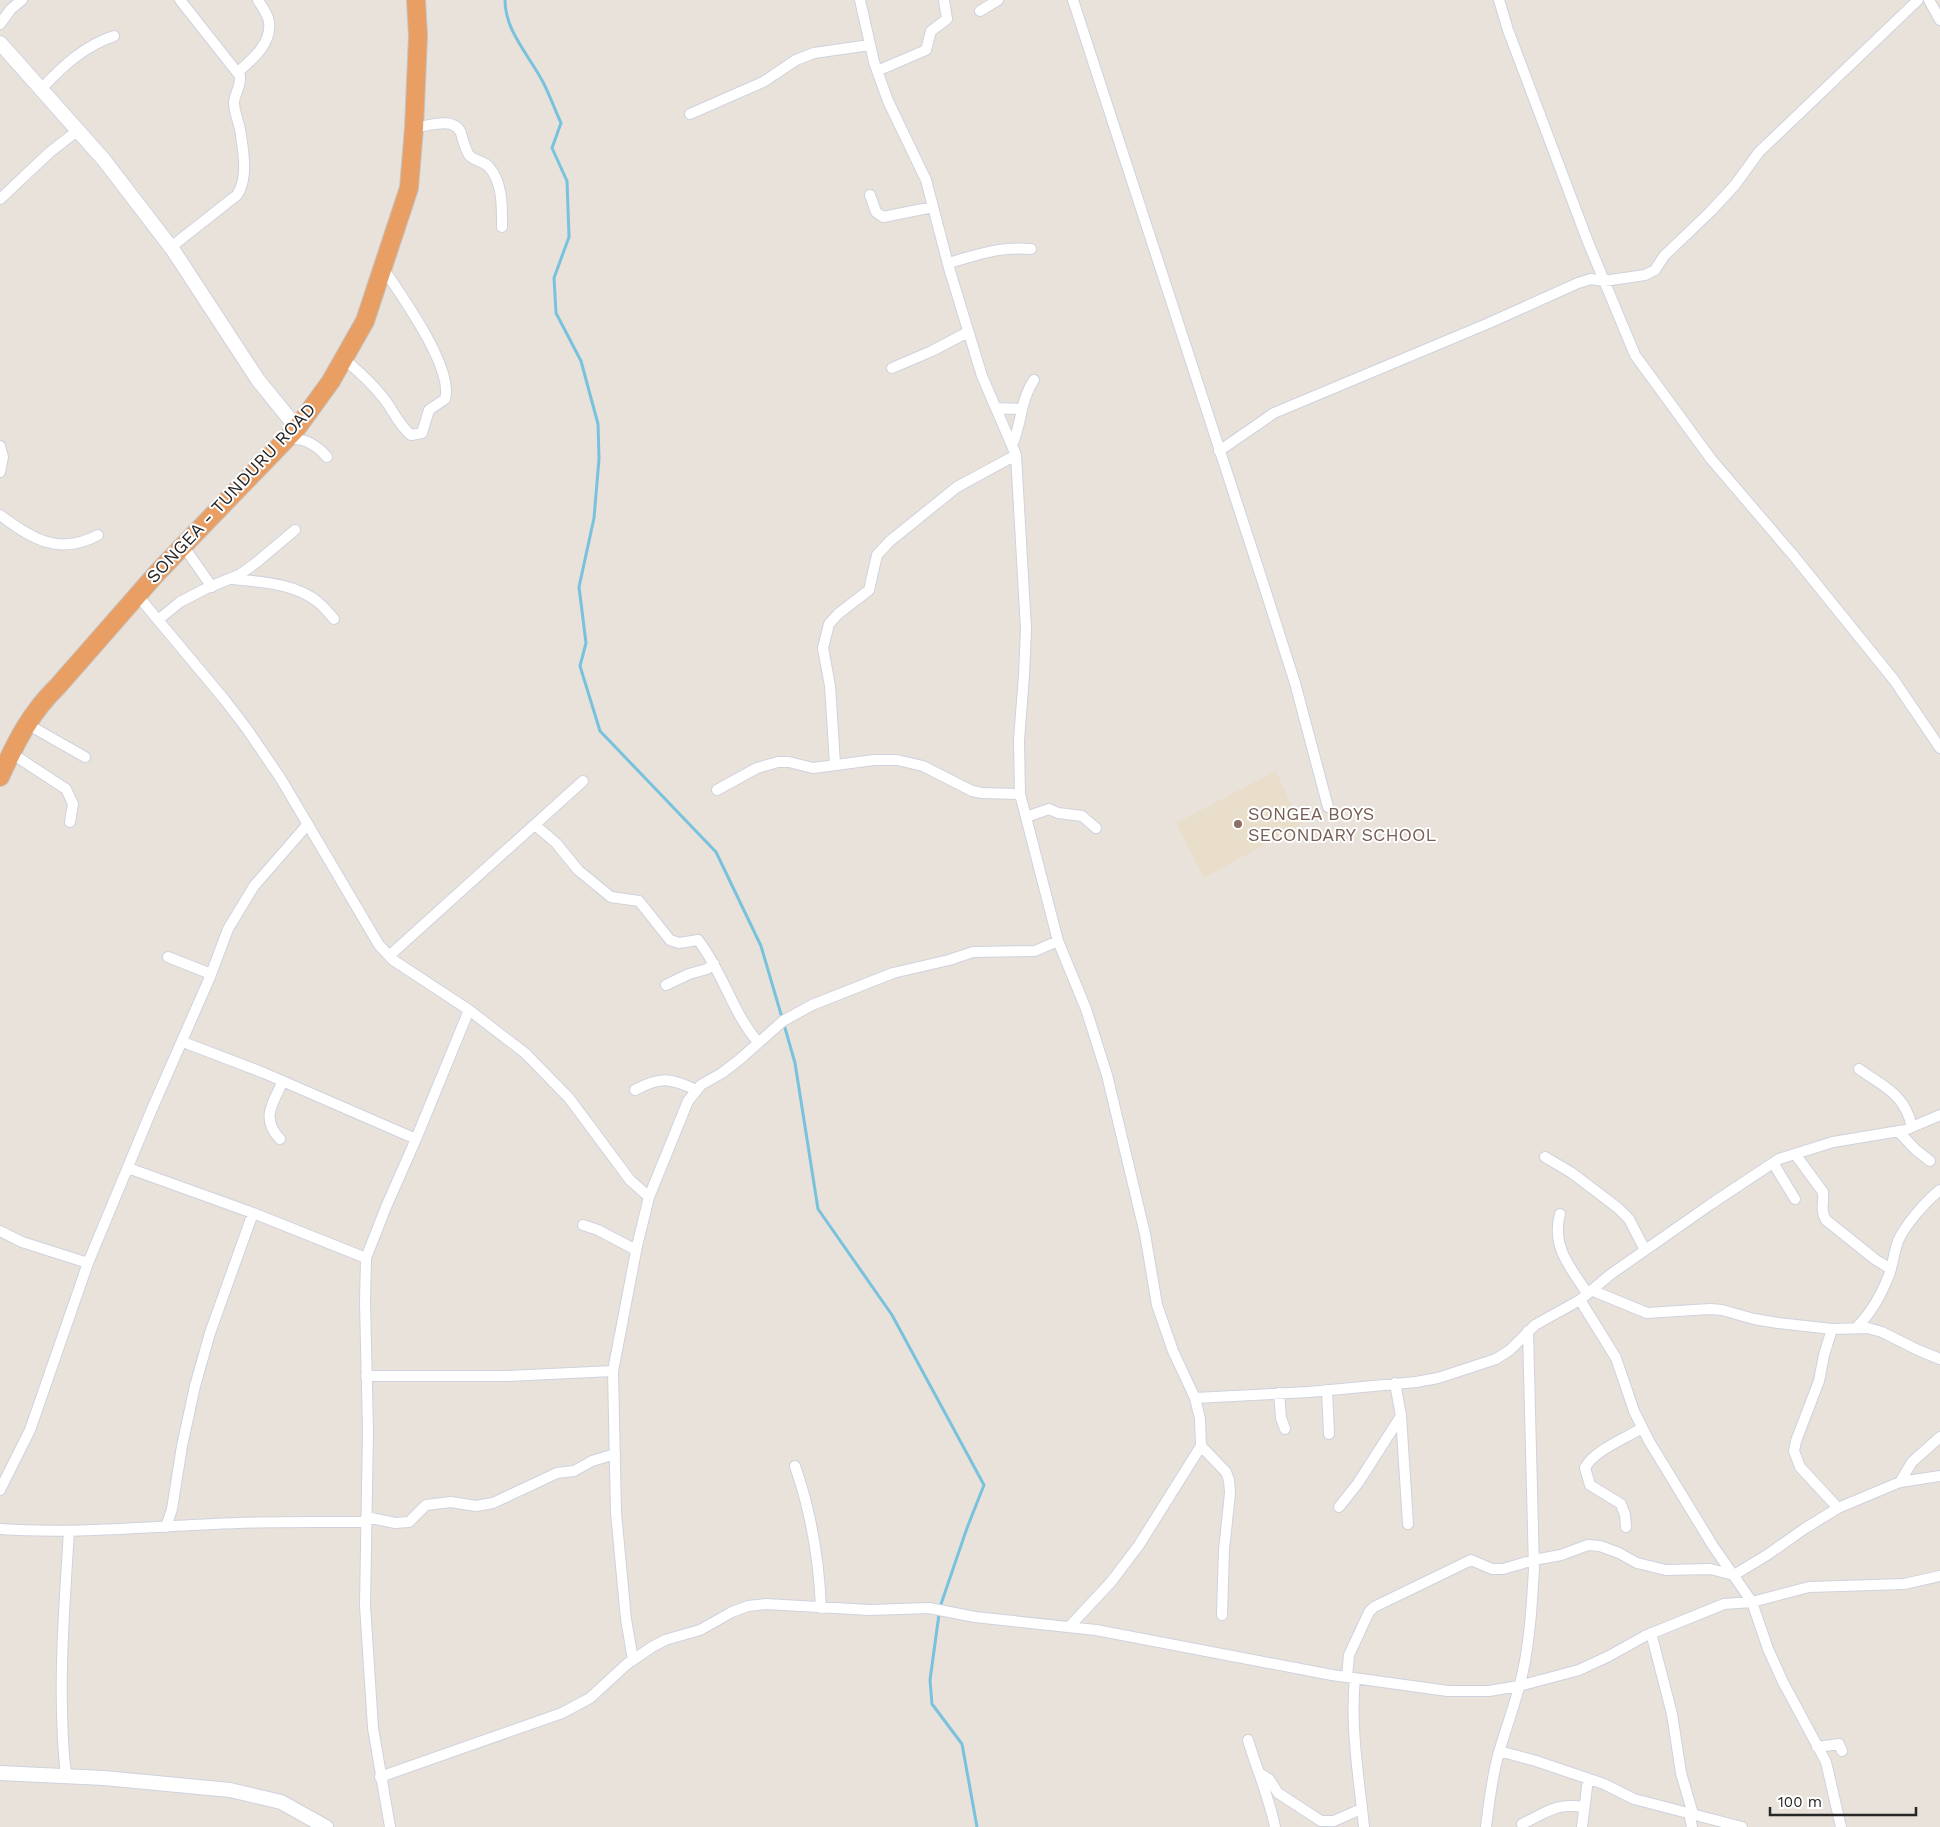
<svg xmlns="http://www.w3.org/2000/svg" width="1940" height="1827" font-family="'Work Sans',sans-serif">
<rect width="100%" height="100%" fill="#e8e2da"/>
<!-- education -->
<path fill="#e8deca" d="M1276,771l24,54 -96,53 -28,-55z"/>
<g fill="none" stroke-linecap="round" stroke-linejoin="round">
<!-- stream -->
<path stroke="#78c2de" stroke-width="3" d="M505,0c0,32 25,56 39,84 6,12 11,26 17,39l-9,25 15,33 2,56 -15,41 2,35 25,48 17,63 1,35 -5,59 -15,69 7,56 -6,23 20,65 116,121 45,94 22,75 12,42 23,146 74,106 92,170 -17,43 -27,79 -10,73 2,24 30,40 15,83"/>
<!-- street casing -->
<g stroke="#cfd2de" stroke-width="12">
<path id="street" d="M860,0l14,62 14,39 38,79 23,88 33,108 34,79 10,174 -2,46 -5,65 1,54 38,147 28,68 21,66 38,159 12,71 16,46 22,47 5,21 1,27 25,26 3,8 1,13 -6,57 -2,65
M1073,0l192,589 30,94 33,124
M1499,0l9,30 80,212 47,113 76,104 82,96 101,125 46,68
M1929,0l11,20
M980,11l18,-11
M0,24l11,-15 11,-9
M877,71l49,-21 5,-19 16,-12 -3,-19
M238,72c15,-13 34,-29 31,-50 -1,-8 -7,-15 -11,-22
M42,88c21,-22 42,-42 72,-52
M690,114l73,-32 33,-22 18,-7 56,-8
M414,128c14,-2 40,-12 47,5 2,7 4,16 8,22 5,6 15,6 20,12 14,16 13,40 13,60
M870,195l6,17 7,5 50,-10
M0,199l50,-47 27,-21
M171,247l66,-52c12,-17 6,-46 3,-66 -2,-9 -6,-17 -6,-27 1,-9 7,-16 6,-26l-60,-76
M948,263c30,-8 51,-17 83,-14
M344,359c15,13 29,25 41,41 9,12 14,25 26,35l11,-2 7,-23 16,-11c9,-31 -44,-104 -62,-131
M892,368l40,-17 36,-19
M996,408l26,1
M287,439c16,-2 30,6 40,18
M1012,445c10,-21 8,-45 22,-65
M0,446l3,11 -3,15
M1219,451l55,-38 215,-90 89,-40 13,-4 13,2 41,-6 10,-5 9,-14 47,-45 24,-26 24,-33 159,-152
M0,515c32,24 59,41 98,20
M184,547l28,40
M233,579c28,3 61,4 85,23 6,5 11,11 16,17
M138,596l86,103 23,30 34,50 98,166 14,15 76,50 56,43 44,45 61,82 19,17
M158,620l22,-18 27,-14 32,-13 18,-13 38,-32
M27,724l58,33
M11,753l55,36 7,15 -3,18
M835,764l-5,-78 -7,-38 6,-24 9,-10 31,-24 8,-35 13,-14 67,-54 59,-32
M717,790l40,-22 21,-6h11l24,6 61,-8h23l26,6 49,25 10,2 38,1
M1026,817l23,-8 9,4 24,3 14,12
M535,825l21,18 22,27 33,27 28,4 31,39 9,3 19,-3c25,32 34,72 60,102
M389,956l194,-175
M168,957l43,17
M666,985l23,-11 18,-5 7,-5
M183,1042l81,31 152,66
M1859,1069c25,18 46,25 53,58
M635,1090c26,-14 36,-12 61,0
M1898,1131l18,19 14,11
M280,1139c-20,-21 -7,-36 3,-58
M1795,1154l28,38c1,11 -3,18 3,28l50,40 15,9
M1545,1157l27,16 46,35 11,11 16,31
M1773,1163l22,36
M128,1168l125,45 113,45
M1560,1214c-9,32 10,53 27,79
M583,1225l15,5 38,20
M0,1231l22,11 66,21
M1591,1290l56,23 63,-4 12,1 32,9 24,4 54,6 36,-1 14,4 36,18 22,9
M1580,1300l36,58 18,53 15,30 64,105 39,56 16,47 15,33 43,80 15,65
M1857,1327c14,-14 25,-34 32,-52 4,-11 5,-23 9,-34 7,-16 28,-40 42,-51
M1832,1329l-8,26 -5,26 -23,60 -2,10 6,16 38,41
M366,1376h140l107,-5
M1395,1383l6,33 7,108
M1327,1390l2,44
M1279,1393l2,25 4,11
M1195,1398l114,-6 107,-10 22,-4 58,-19 14,-9 25,-25 45,-25 31,-26 100,-70 68,-45 54,-17 72,-12 35,-15
M795,1466c16,46 24,94 26,142
M1900,1482l12,-20 28,-25
M0,1490l30,-60 58,-167 64,-154 58,-132 18,-48 26,-43 54,-62
M1339,1507l19,-24 43,-67
M366,1517l29,6 14,-1 17,-17 25,-3 25,4 17,-3 64,-30 17,-2 18,-10 23,-7
M166,1527l6,-18 10,-63 13,-60 15,-53 43,-120
M1626,1527l-1,-12 -4,-11 -31,-19 -5,-17c8,-17 41,-30 57,-40
M0,1529c71,5 143,-2 214,-5 50,-3 101,-2 152,-2
M1069,1627l42,-45 28,-37 62,-99
M1651,1633l21,81 9,59 12,41
M633,1660l-7,-41 -10,-106 -3,-142 24,-125 12,-49 39,-96 13,-16 21,-12 17,-13 44,-39 29,-16 81,-32 56,-13 24,-8 62,-1 23,-10
M1347,1677l2,-22 20,-43 5,-5 97,-47 21,9h11l31,-9 27,-5 27,-10 12,1 19,7 18,10 29,7 44,-1 24,6 33,-20 37,-26 34,-21 62,-26 40,-6
M1355,1678c-5,50 4,100 9,149
M1248,1740c9,30 21,57 27,87
M1817,1747l22,-3 3,7
M1499,1751l37,10 68,23 30,15 108,28
M1259,1773l10,6 9,14 43,28h13l27,-12
M66,1776c-9,-81 -2,-164 3,-245
M380,1777l182,-64 28,-15 37,-34 25,-17 13,-7 35,-10 32,-18 16,-6 18,-2 104,6 59,-2 46,9 121,13 236,45 116,16h41l30,-5 60,-16 30,-14 36,-20 79,-32 28,-2 57,-15 95,-3 36,-8
M1689,1813l3,14
M1522,1824c26,-12 32,-21 62,-17
M390,1827l-17,-99 -8,-123 3,-174 -3,-128 1,-45 20,-51 30,-68 53,-129
M1486,1827c3,-25 6,-51 13,-75 8,-27 18,-53 24,-81 7,-33 9,-68 11,-102l-6,-238
M1582,1827l6,-48"/>
</g>
<!-- secondary casing -->
<g stroke="#cfd2de" stroke-width="16">
<path id="secondary" d="M0,43l104,117 69,90 85,130 39,48
M0,1773l104,5 126,12 51,12 45,25"/>
</g>
<!-- highway casing -->
<g stroke="#c3c3c3" stroke-width="20">
<path id="highway" d="M0,777c16,-35 30,-64 58,-91l99,-113 140,-145 34,-47 34,-60 44,-133 5,-60 4,-92 -2,-36"/>
</g>
<!-- street -->
<use href="#street" stroke="#fff" stroke-width="10"/>
<!-- secondary -->
<use href="#secondary" stroke="#fff" stroke-width="14"/>
<!-- highway -->
<use href="#highway" stroke="#e99f63" stroke-width="18"/>
</g>
<!-- markers -->
<circle fill="#8d6e63" stroke="#fff" stroke-width="2" cx="1238" cy="824" r="5"/>
<g text-anchor="middle" stroke-width="4" stroke-linejoin="round" paint-order="stroke">
<!-- street labels -->
<g font-size="18" fill="#272727" stroke="#fff">
<text transform="translate(231 493) rotate(-47)" y="6">SONGEA - TUNDURU ROAD</text>
</g>
<!-- education labels -->
<g font-size="18" fill="#785e54" stroke="#fff" text-anchor="start">
<text x="1248" y="820">SONGEA BOYS<tspan x="1248" dy="21">SECONDARY SCHOOL</tspan></text>
</g>
</g>
<!-- scale -->
<path d="M1770 1807v8h146v-8" fill="none" stroke="#272727" stroke-width="2.5"/>
<text x="1778" y="1807" font-size="15" fill="#272727" stroke="#ffffff" stroke-width="4" paint-order="stroke">100 m</text>
</svg>
